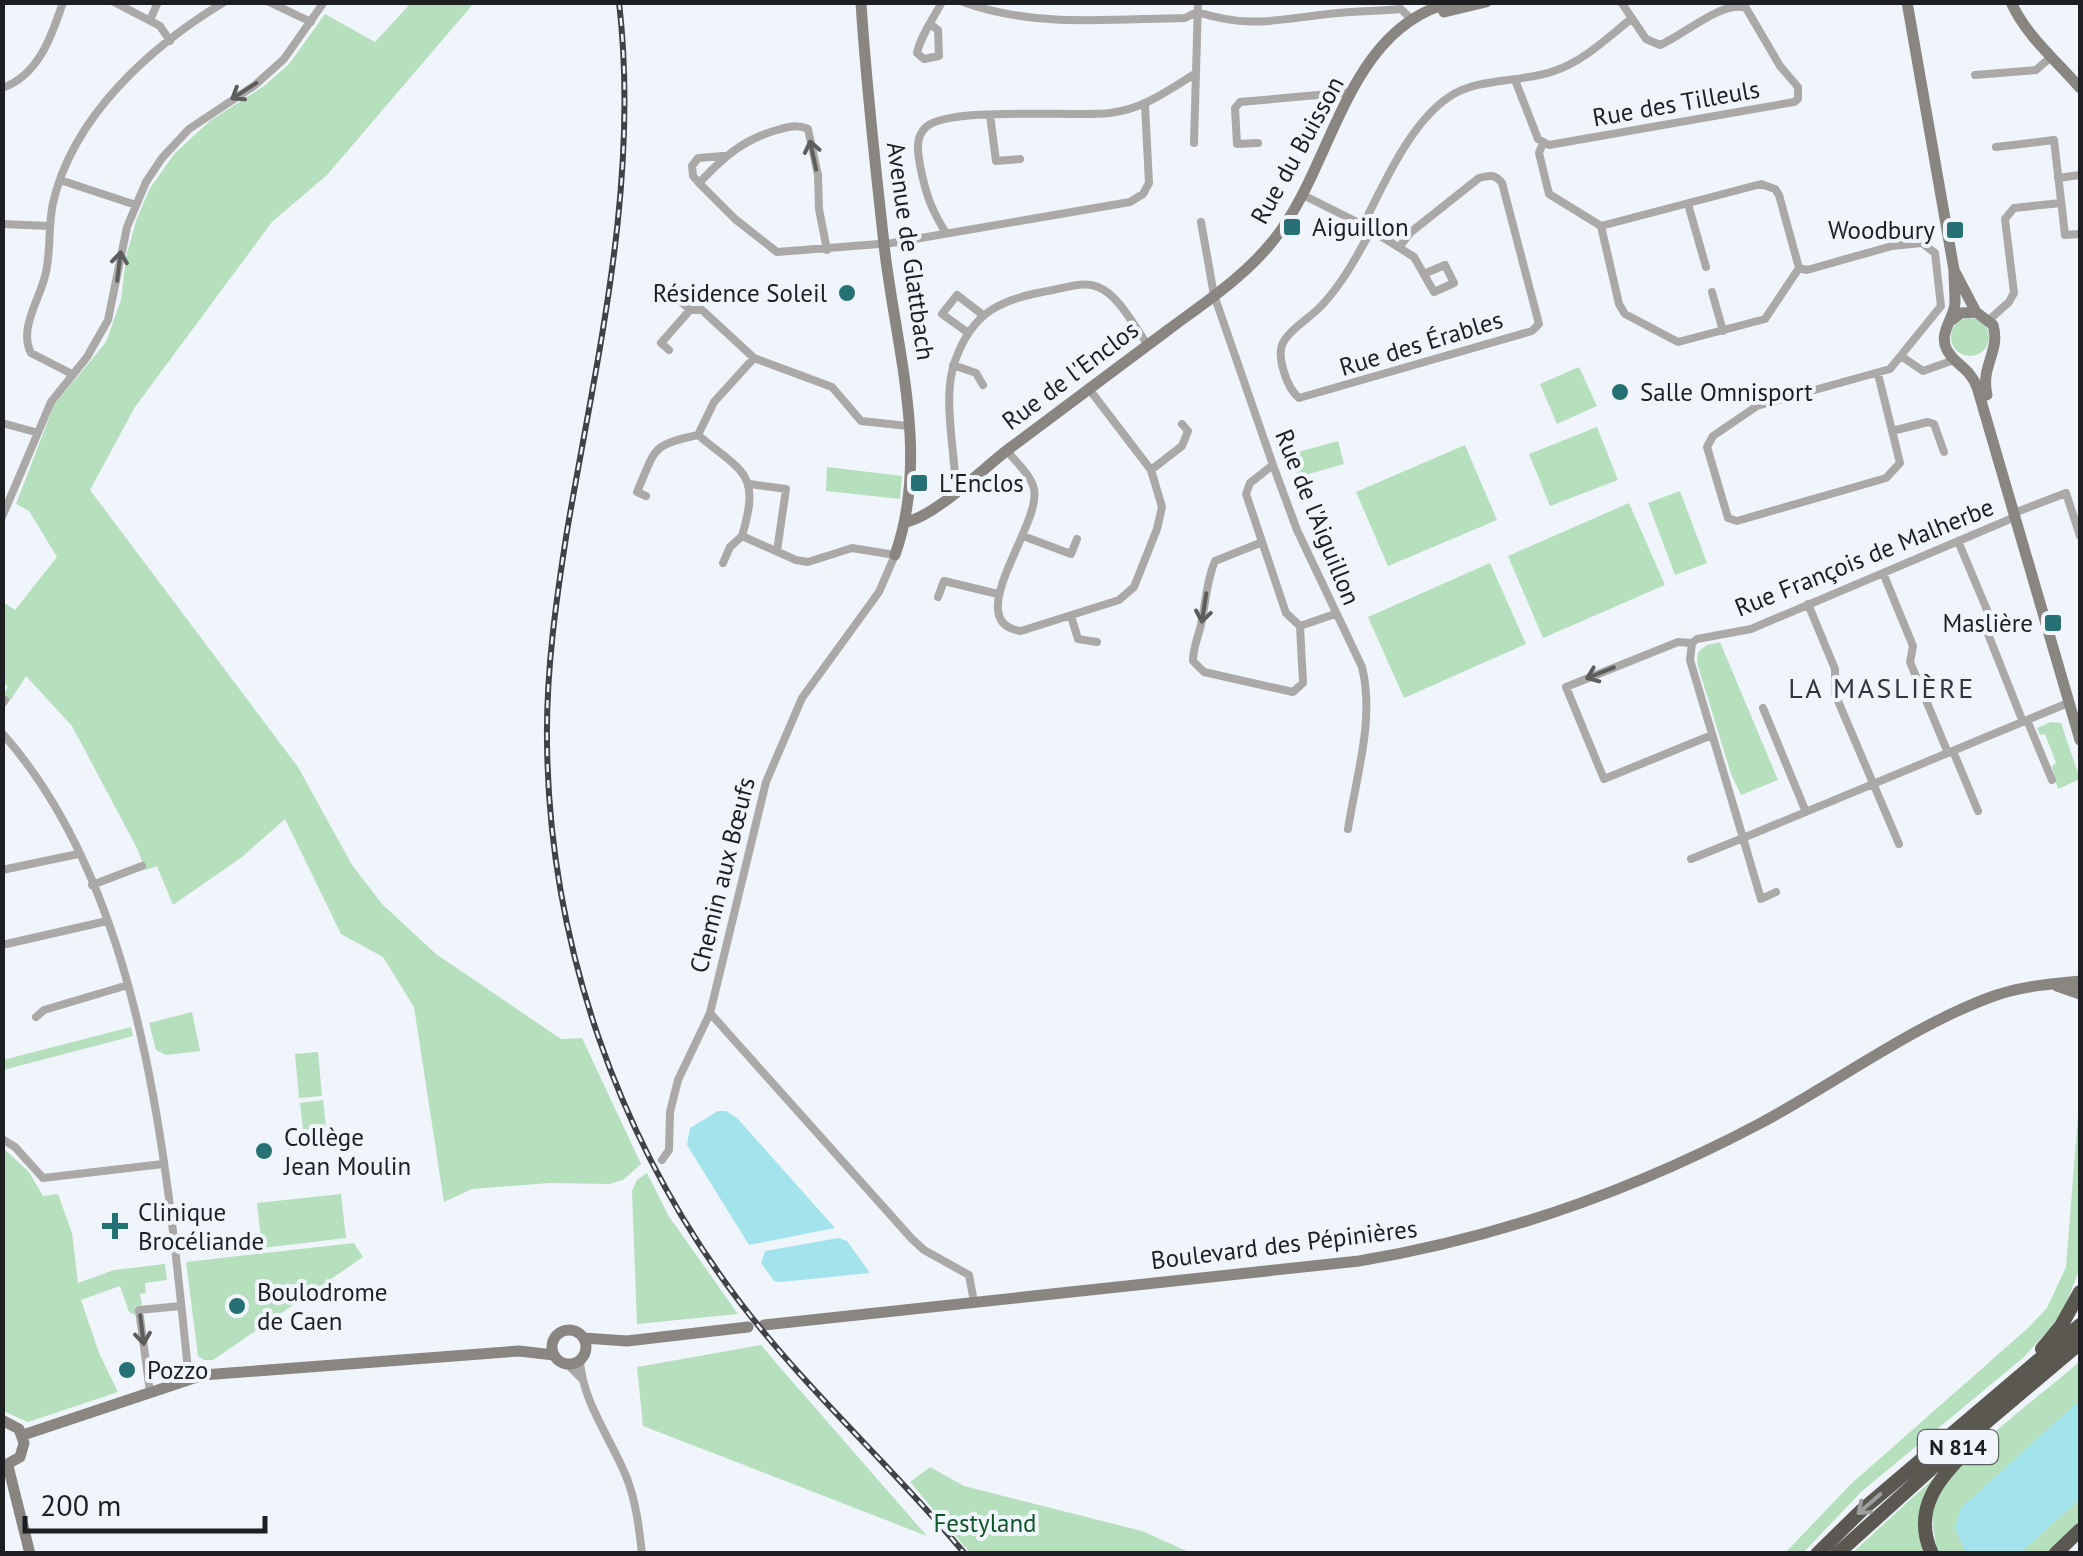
<svg xmlns="http://www.w3.org/2000/svg" width="2083" height="1556" font-family="'PT Sans',sans-serif">
<rect width="100%" height="100%" fill="#f0f4fb"/>
<!-- green -->
<path fill="#b6dfbe" d="M411,3h63l-147,172 -55,47 -137,185 -45,83 208,277 54,98 30,39 54,50 125,85 21,-1 59,126 -18,16 -13,4 -60,-1 -78,6 -28,13 -30,-195 -31,-50 -42,-23 -56,-115 -43,38 -69,48 -16,-39 -12,4 -7,-20 -66,-124 -46,-50 -16,25 -8,-5 6,-9 -5,-4v-81l12,8 42,-53 -28,-46 -13,-7 38,-99 52,-63 15,-42 5,-43 10,-36 14,-33 25,-35 35,-32 54,-35 25,-22 36,-50 50,28z
M1951 337a19 19 0 1 1 38 0a19 19 0 1 1-38 0Z
M1579,367l18,39 -40,18 -17,-40z
M1597,427l21,53 -68,26 -21,-52z
M1338,441l6,23 -46,13 -7,-23z
M1465,445l32,75 -109,46 -32,-74z
M827,467l75,9 -2,23 -74,-8z
M1680,491l27,72 -32,12 -27,-72z
M1629,503l36,82 -122,53 -35,-82z
M1490,563l36,81 -122,54 -36,-81z
M1720,642l58,138 -37,15 -10,-21 -34,-111 1,-11 9,-7z
M2051,722l10,1 19,56 -22,10 -6,-23 4,-3 -11,-29 -5,1 -3,-7z
M192,1012l8,39 -34,4 -10,-5 -7,-27z
M131,1027l2,9 -130,34v-10z
M318,1052l4,44 -23,2 -4,-44z
M2080,1091v177l-14,36 -12,20 -31,34 -161,133 -59,62 -19,1 67,-70 177,-156 19,-20 19,-41z
M323,1100l5,44 -23,3 -5,-44z
M2,1147l27,25 14,24 15,-2 14,39 6,50 36,-13 51,-6 2,16 -22,3 1,10 -6,1 2,11 -7,2 2,9 -8,-4 -9,-26 -39,14 18,53 19,39 -90,30 -25,-11z
M647,1173l21,42 70,99 -101,10 -5,-133 5,-11z
M341,1194l5,44 -84,10 -5,-45z
M354,1243l9,14 -150,103h-9l-6,-4 -12,-94z
M761,1345l16,19 150,172 -284,-110 -6,-59z
M2080,1361v161l-32,31h-111c-2,-19 -8,-34 -1,-53 13,-38 111,-109 144,-139z
M930,1467l34,19 178,45 49,22h-221l-60,-71z
M1935,1477l-7,76 -77,1z"/>
<!-- water -->
<path fill="#a3e4ec" d="M718,1111h8l11,7 98,110 -86,17 -62,-100 3,-17z
M839,1238l8,3 23,32 -89,9 -7,-1 -13,-18 4,-12z
M2080,1400v99l-60,54h-54l-11,-25 6,-20z"/>
<g fill="none" stroke-linecap="round" stroke-linejoin="round">
<!-- street -->
<path stroke="#aba9a7" stroke-width="8" d="M114,2l46,24 10,15
M269,2l42,20
M963,2c71,26 148,17 222,16l12,-6c57,18 84,6 141,1 20,-2 42,-2 63,-4l9,9
M150,20l8,-18
M930,24l8,6 1,26 -15,3 -7,-6c4,-18 16,-34 25,-51
M1975,75l61,-5 15,-13
M1515,80l23,59 11,6 245,-43 4,-3v-12l-18,-21 -34,-58c-24,-8 -62,27 -86,37l-14,-6 -25,-37
M2,88c36,-12 50,-52 61,-86
M990,115l6,46 24,-2
M1194,143l4,-141
M1258,143l-21,1 -2,-36 5,-6 112,-10
M1543,143l-4,10 10,41 52,32 160,-42 14,5 4,6 20,73 8,2 85,-24 30,-3 13,10 6,53 -51,63 -133,37 -44,30 -6,11 21,71 9,3 149,-43 14,-15 -22,-89
M1996,147l58,-7 11,95 15,-1
M2058,178l22,-3
M60,180l76,25
M699,183l-6,-7 -1,-10 6,-8 25,-2
M1301,194l62,31 51,32 20,35 20,-9 -9,-18 -19,8
M1688,204l18,63
M1201,222l13,73 59,170 24,65 65,137c13,52 -6,110 -14,162
M2,224l47,2
M1363,225c21,-41 47,-102 86,-128 29,-20 72,-14 105,-26 30,-10 53,-33 77,-52
M1601,226l18,78 6,10 53,28 87,-23 34,-51
M1370,232c-14,26 -27,50 -47,72 -11,13 -31,23 -39,37 -9,14 3,47 15,57l233,-67 7,-7 -37,-141c-7,-9 -12,-8 -23,-5l-68,54 -11,14
M946,233c-14,-22 -20,-38 -25,-63 -3,-15 -7,-32 5,-43 24,-21 147,-10 184,-14 32,-4 56,-21 83,-38
M827,250l-8,-41 -1,-34 -10,-46c-12,-5 -19,-2 -31,1 -35,10 -53,27 -78,53l36,36 42,33 115,-9 238,-41 13,-8 6,-11 -4,-78
M677,289l-4,5 17,16
M1712,292l11,39
M1989,320l20,-18 5,-9 -9,-74 9,-11 47,-5
M967,332l-25,-18 15,-19 26,20
M669,350l-8,-7 29,-33h12l52,48
M1901,356l22,15 31,-11
M953,365l23,8 7,12
M72,374l-41,-21c-13,-25 10,-55 15,-81 5,-23 2,-46 7,-69 20,-87 97,-156 171,-201
M2,423l33,9
M1892,431l36,-9 6,2 10,28
M1007,451c9,11 24,24 27,38 8,36 -75,133 -13,142l98,-31 15,-13 23,-58 5,-22 -11,-37 -62,-81
M1273,465l-23,18 -4,11 40,119 14,13 35,-12
M1151,470l31,-24 6,-15 -6,-7
M750,484l36,5 -9,62
M960,487l-5,-11c-2,-35 -12,-82 0,-115 18,-51 47,-62 98,-71 14,-3 32,-9 45,-3 21,8 37,41 50,58
M646,496l-9,-4c19,-43 13,-47 61,-57
M2014,513l52,-20 14,43
M2,517l49,-115 36,-45 21,-37 19,-93 19,-45 16,-24 27,-29 66,-44 29,-26 40,-57
M2015,517l-264,112 -54,10 -5,4 -2,17 53,178 325,-135
M1023,536l48,18 6,-15
M1958,541l32,76 -2,17 35,88
M1260,543l-45,18c-8,18 -9,39 -13,58 -2,15 -9,26 -9,42l11,11 89,20 10,-9 -3,-57
M723,563l7,-16 12,-11
M1883,573l30,73 -3,16 38,91
M938,597l6,-16 54,13
M1808,604l27,65v25l64,150
M1071,616l7,23 19,3
M1692,643l-14,-1 -112,45 38,92 108,-44
M2,704l3,-4
M1763,708l43,104
M2027,720l25,60
M2,733c145,163 165,438 187,646
M1953,751l25,60
M1691,859l52,-21 18,61 15,-7
M2,870l76,-16
M92,885l50,-19
M2,945l105,-24
M710,1013l202,226 12,11 45,25 5,27
M36,1017l8,-7 84,-25
M2,1139l13,8 28,31 120,-14
M662,1160l7,-10 1,-38 8,-32 32,-67 56,-231 36,-84 77,-106 16,-37 -43,-7 -44,14 -12,-2 -54,-24c19,-64 1,-63 -44,-101l16,-33 40,-44 78,29 29,34 47,5
M580,1360c2,41 31,79 46,116 10,25 13,51 16,78
M567,1364l15,15
M150,1392l-11,-82 42,-4"/>
<!-- secondary -->
<path stroke="#898682" stroke-width="11" d="M861,2c5,84 15,168 24,251 12,99 45,204 10,302
M1907,2l47,268 22,42
M2011,2c15,34 46,59 69,86
M1444,12l42,-10
M1954,270c0,11 1,22 1,33 -1,16 -17,30 -8,47 8,15 23,18 30,37l103,353
M1952,320l9,-7 15,-1 17,13c8,26 -13,41 -6,70
M907,522c32,-9 74,-52 103,-74 53,-39 105,-79 158,-118 36,-27 76,-53 104,-88 62,-74 72,-214 181,-240
M2057,986l23,8
M764,1325l595,-64c139,-23 275,-71 400,-137 75,-40 153,-98 232,-127 29,-11 60,-13 89,-16
M552 1347a17 17 0 1 1 34 0a17 17 0 1 1-34 0Z
M584,1338l43,3 121,-14
M2,1420l17,9 5,14 -4,14 -18,10
M23,1435l180,-60 316,-24 35,4
M8,1466l22,88"/>
<!-- highway -->
<path stroke="#5b5751" stroke-width="14" d="M2042,1349l19,-23 19,-34
M1817,1554l45,-44 218,-185
M1837,1554l94,-85 149,-126
M1932,1554c-21,-45 8,-78 39,-107
M2055,1554l25,-24"/>
<!-- rail casing -->
<g stroke="#414246" stroke-width="6">
<path id="rail" d="M619,2c21,180 -22,354 -52,529 -11,70 -21,140 -20,211 2,201 71,399 192,559 68,90 154,166 226,253"/>
</g>
<!-- rail -->
<use href="#rail" stroke="#f0f4fb" stroke-width="2.5" stroke-dasharray="8" stroke-linecap="butt"/>
</g>
<!-- one-way arrows -->
<defs><path id="oneway-shaft" d="M-6 0H5M1.5-3L5.5 0L1.5 3" fill="none" stroke-width="1.6" stroke-linecap="round" stroke-linejoin="round" transform="scale(2.5)"/></defs>
<g stroke="#5d5d5e">
<use href="#oneway-shaft" transform="translate(244 91) rotate(147)"/>
<use href="#oneway-shaft" transform="translate(813 155) rotate(-102)"/>
<use href="#oneway-shaft" transform="translate(119 266) rotate(-83)"/>
<use href="#oneway-shaft" transform="translate(1204 608) rotate(99)"/>
<use href="#oneway-shaft" transform="translate(1600 673) rotate(158)"/>
<use href="#oneway-shaft" transform="translate(142 1330) rotate(83)"/>
</g>
<use stroke="#9e9e9e" href="#oneway-shaft" transform="translate(1869 1504) rotate(139)"/>
<!-- markers -->
<g fill="#267173" stroke="#f0f4fb" stroke-width="4">
<rect x="1282" y="217" width="20" height="20" rx="5"/>
<rect x="1945" y="220" width="20" height="20" rx="5"/>
<circle cx="847" cy="293" r="10"/>
<circle cx="1620" cy="392" r="10"/>
<rect x="909" y="473" width="20" height="20" rx="5"/>
<rect x="2043" y="613" width="20" height="20" rx="5"/>
<circle cx="264" cy="1151" r="10"/>
<path d="M110 1211h10v10h10v10h-10v10h-10v-10h-10v-10h10z"/>
<circle cx="237" cy="1306" r="10"/>
<circle cx="127" cy="1370" r="10"/>
</g>
<g text-anchor="middle" stroke-width="8" stroke-linejoin="round" paint-order="stroke">
<!-- shield labels -->
<rect fill="#f0f4fb" stroke="#5d5f63" stroke-width="2.5" x="1918" y="1430" width="80" height="34" rx="8"/>
<g font-size="22" font-weight="bold" fill="#1e1f22">
<text x="1958" y="1455">N 814</text>
</g>
<!-- street labels -->
<g font-size="25" fill="#1e1f22" stroke="#f0f4fb">
<text transform="translate(1676 103) rotate(-10)" y="9">Rue des Tilleuls</text>
<text transform="translate(1297 150) rotate(-61)" y="9">Rue du Buisson</text>
<text transform="translate(911 251) rotate(82)" y="9">Avenue de Glattbach</text>
<text transform="translate(1421 343) rotate(-17)" y="9">Rue des Érables</text>
<text transform="translate(1070 375) rotate(-37)" y="9">Rue de l'Enclos</text>
<text transform="translate(1318 517) rotate(68)" y="9">Rue de l'Aiguillon</text>
<text transform="translate(1864 557) rotate(-22)" y="9">Rue François de Malherbe</text>
<text transform="translate(722 875) rotate(-76)" y="9">Chemin aux Bœufs</text>
<text transform="translate(1284 1244) rotate(-7)" y="9">Boulevard des Pépinières</text>
</g>
<!-- poi labels -->
<g font-size="25" fill="#1e1f22" stroke="#f0f4fb" text-anchor="start">
<text x="1312" y="236">Aiguillon</text>
<text x="1935" y="239" text-anchor="end">Woodbury</text>
<text x="827" y="302" text-anchor="end">Résidence Soleil</text>
<text x="1640" y="401">Salle Omnisport</text>
<text x="939" y="492">L'Enclos</text>
<text x="2033" y="632" text-anchor="end">Maslière</text>
<text x="284" y="1146">Collège<tspan x="284" dy="29">Jean Moulin</tspan></text>
<text x="138" y="1221">Clinique<tspan x="138" dy="29">Brocéliande</tspan></text>
<text x="257" y="1301">Boulodrome<tspan x="257" dy="29">de Caen</tspan></text>
<text x="147" y="1379">Pozzo</text>
</g>
<!-- park labels -->
<g font-size="25" fill="#125429" stroke="#f0f4fb">
<text x="985" y="1532">Festyland</text>
</g>
<!-- neighbourhood labels -->
<g font-size="28" letter-spacing="2.5" fill="#34363c" stroke="#f0f4fb">
<text x="1882" y="698">LA MASLIÈRE</text>
</g>
</g>
<!-- border -->
<rect width="2083" height="1556" fill="none" stroke="#1e1f22" stroke-width="10"/>
<!-- scale -->
<path d="M25 1516v15h240v-15" fill="none" stroke="#1e1f22" stroke-width="5"/>
<text x="40" y="1516" font-size="30" fill="#1e1f22" stroke="#f0f4fb" stroke-width="8" paint-order="stroke">200 m</text>
</svg>
